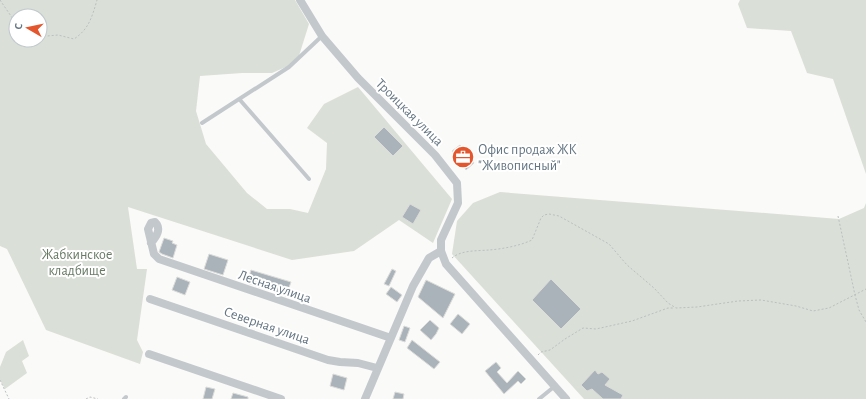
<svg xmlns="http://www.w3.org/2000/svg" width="866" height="399" font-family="'Alegreya Sans',sans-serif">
<rect width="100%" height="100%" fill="#fafaf8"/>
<!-- green -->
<path fill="#dadfd7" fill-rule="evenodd" d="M0,0h295l14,24 -12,38 -25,11h-30l-42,3 -4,35 10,33 41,49 20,16h23l18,4 18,-44 1,-26 -20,-15 17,-24 34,-17 94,112 -19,44 -34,-23 -45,31 -62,9 -164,-53 9,62h10l-10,71 6,12 -3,12 -94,-34 -39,-81 -7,-3zM16,16h24v24h-24z
M740,0h126v174l-33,-95 -26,-6 -16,-42 -44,-3 -9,-24z
M500,192l339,27 25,-11 2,-5v196h-282l-132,-145 5,-33 16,-18z
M23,340l6,16 -7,5 5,12 -22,16 -5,-9v-13l6,-15z"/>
<!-- building -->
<path fill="#aab3b9" stroke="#dcdcda" d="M384,127l19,19 -10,10 -19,-19z
M460,145l14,18 -8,7 -14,-19z
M410,204l11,6 -8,14 -11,-7z
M164,238l9,3 -1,2 5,2 -4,13 -11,-4 -3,-2z
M209,254l19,6 -5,15 -19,-6z
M392,269l4,2 -7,15 -5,-2z
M251,270l40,12 -5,14 -39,-13z
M177,277l13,5 -5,13 -13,-5z
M551,279l30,30 -20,20 -29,-29z
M426,280l29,14 -12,24 -25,-21z
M391,287l11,8 -5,7 -11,-8z
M458,314l12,10 -8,10 -12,-10z
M430,320l9,8 -3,6 -5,6 -11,-10z
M404,326l6,2 -5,14 -6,-2z
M412,340l28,22 -6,7 -27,-21z
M496,362l5,6 -4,4 10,11 11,-12 8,8 -5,5 -3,-3 -14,13 -19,-23z
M595,370l3,4 4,-2 8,7 -5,6 18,10 -2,4h-18l-11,-10 -5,2 -6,-6z
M333,374l14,4 -3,12 -14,-4z
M206,387l9,2 -3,10h-9z
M395,392l9,2 -1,5h-10z
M233,393l15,4v2h-17z"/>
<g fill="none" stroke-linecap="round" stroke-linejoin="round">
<!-- path -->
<path stroke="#bbbfc2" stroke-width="1" stroke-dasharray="2 2" stroke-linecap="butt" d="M0,0l13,19 3,2
M40,34l7,2 11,-1 16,4c15,-10 18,-22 23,-39
M838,216l17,79 4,15 7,12
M452,258c9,-8 25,-7 37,-8 13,-1 30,-4 43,-10l9,-22 3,-3 5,-1 10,2 50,28 18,21 27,23 14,15 8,5 21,-1 41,-6 23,-1 35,6 17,5 16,-3 37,-19
M538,355l3,-3 9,-2 15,-11 18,-11 13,1 36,-8 36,-13h6
M0,380l9,19
M86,399l4,-2 8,2"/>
<!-- lane -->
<path stroke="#c3c8cc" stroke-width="4" d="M240,100l69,79
M202,123l87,-56 33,-31
M124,399l2,-2
M539,399l16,-13"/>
<!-- street -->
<path stroke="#c3c8cc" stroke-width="8" d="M300,0l22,36 36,42 77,77 22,28 1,20 -17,37v11l5,13 120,135
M151,243c5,-6 11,-14 4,-21l-4,1 -3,6 6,25 5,5 232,79
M150,299l178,61 12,2 18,1 19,5
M149,354l132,45
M365,399l48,-113 16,-28 12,-7"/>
</g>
<!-- icons -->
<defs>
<g id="office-disc" transform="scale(1.15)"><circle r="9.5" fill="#e4572e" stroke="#fff"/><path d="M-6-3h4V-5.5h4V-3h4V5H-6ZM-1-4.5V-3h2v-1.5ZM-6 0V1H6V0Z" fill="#fff"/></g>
</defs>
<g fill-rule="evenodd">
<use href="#office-disc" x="463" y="157"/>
</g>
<g text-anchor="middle" stroke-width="4" stroke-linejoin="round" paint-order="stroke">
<!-- street labels -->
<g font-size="14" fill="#657683" stroke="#fff">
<text transform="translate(410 112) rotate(45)" y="5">Троицкая улица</text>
<text transform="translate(275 286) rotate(19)" y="5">Лесная улица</text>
<text transform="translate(267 325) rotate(19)" y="5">Северная улица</text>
</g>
<!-- poi labels -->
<g font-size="14" fill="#657683" stroke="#fff" text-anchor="start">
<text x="478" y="154">Офис продаж ЖК<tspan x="478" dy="16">"Живописный"</tspan></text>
</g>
<!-- park labels -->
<g font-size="14" fill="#687a64" stroke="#fff">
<text x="77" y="259">Жабкинское<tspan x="77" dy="16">кладбище</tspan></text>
</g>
</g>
<!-- north arrow -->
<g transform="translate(28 28) rotate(279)"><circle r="19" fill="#ffffff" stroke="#c1c8cd"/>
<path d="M0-3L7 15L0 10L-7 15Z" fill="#e4572e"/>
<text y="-6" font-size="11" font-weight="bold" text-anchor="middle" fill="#657683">С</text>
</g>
</svg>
